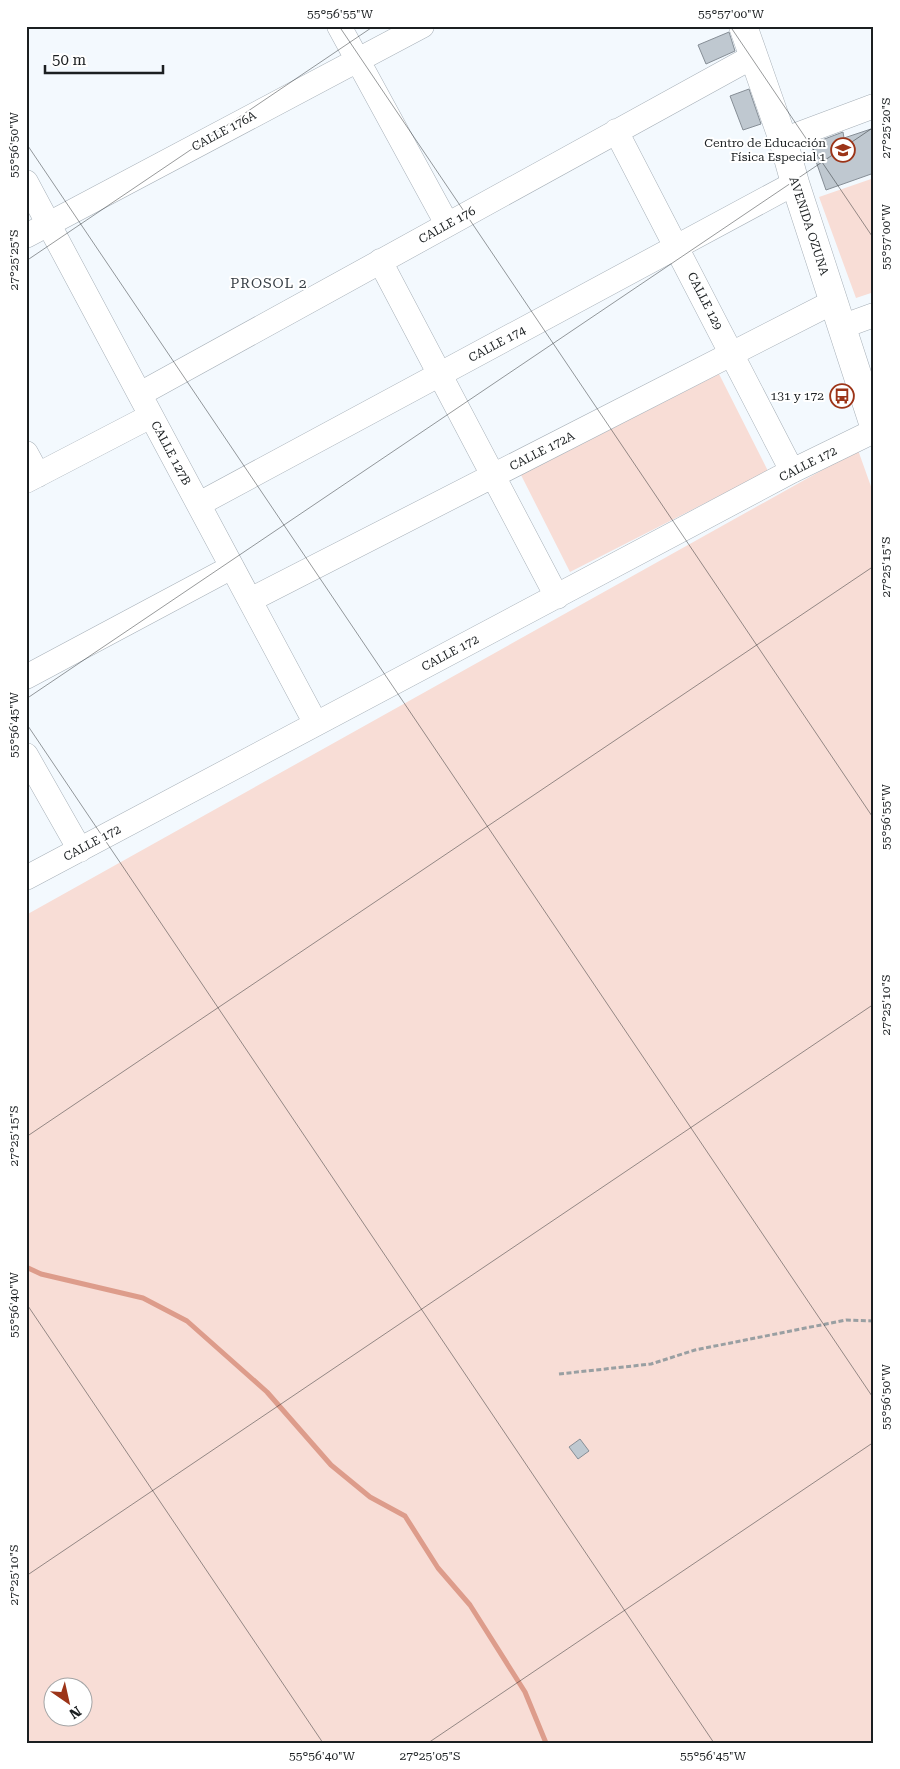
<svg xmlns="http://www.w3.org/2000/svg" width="900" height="1769" font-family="'Roboto Serif',serif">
<rect width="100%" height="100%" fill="#f3f9fe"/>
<!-- green -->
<path fill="#f8ddd6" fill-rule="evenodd" d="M874,178v114l-18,6 -37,-101z
M719,374l49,97 -198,101 -49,-97z
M858,450l16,45v1248h-848v-828zM52,1686h30v30h-30z"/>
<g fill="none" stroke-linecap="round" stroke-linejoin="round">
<!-- stream -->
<path stroke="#dd9c8b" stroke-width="5" d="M26,1267l15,7 102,24 44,23 80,71 64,73 39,32 35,19 33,52 32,37 55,87 21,51"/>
</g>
<!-- building -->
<path fill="#bfc8d0" stroke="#868e96" d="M729,32l6,19 -29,13 -8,-19z
M749,89l12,35 -18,6 -13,-34z
M874,128v45l-48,17 -14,-40 4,-2 -2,-5 29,-11 1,6z
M580,1439l9,12 -11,8 -9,-12z"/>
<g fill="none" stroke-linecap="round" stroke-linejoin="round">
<!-- minor casing -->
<g stroke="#a7b0b8" stroke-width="25">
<path id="minor" d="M339,26l108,198
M616,131l176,340
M783,140l91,-34
M26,182l290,542
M26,236l396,-210
M380,261l177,336
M841,327l33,-12
M140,394l614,-338
M26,453l12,22
M26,481l125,-65
M199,504l596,-321
M250,600l583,-298
M26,677l206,-110
M26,755l54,95
M26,878l766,-407 82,-40"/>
</g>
<!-- major casing -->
<g stroke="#a7b0b8" stroke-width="29">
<path id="major" d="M743,26l40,114 12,43 79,243"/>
</g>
<!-- path -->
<path stroke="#999fa2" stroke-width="3" stroke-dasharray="5 2.5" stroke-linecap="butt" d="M559,1374l92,-10 44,-14 151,-30 28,1"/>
<!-- minor -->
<use href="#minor" stroke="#fff" stroke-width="24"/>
<!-- major -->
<use href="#major" stroke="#fff" stroke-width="28"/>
</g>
<!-- ticks -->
<path fill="none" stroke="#1b1f21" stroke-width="1" stroke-opacity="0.45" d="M339,26l535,793M730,26l144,213M26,143l848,1256M26,261l348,-235M26,699l848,-572M26,723l688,1020M26,1137l848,-571M26,1303l297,440M26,1576l848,-572M428,1743l446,-301"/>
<!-- icons -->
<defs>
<g id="school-ring" transform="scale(1.25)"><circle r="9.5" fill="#fff" stroke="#9c3418" stroke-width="1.5"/><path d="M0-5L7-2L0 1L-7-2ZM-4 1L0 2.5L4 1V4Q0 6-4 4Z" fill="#9c3418"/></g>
<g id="bus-ring" transform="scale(1.25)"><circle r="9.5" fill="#fff" stroke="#9c3418" stroke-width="1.5"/><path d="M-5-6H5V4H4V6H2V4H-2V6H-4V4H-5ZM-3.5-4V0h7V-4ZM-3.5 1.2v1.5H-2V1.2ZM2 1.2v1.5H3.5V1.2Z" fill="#9c3418"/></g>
</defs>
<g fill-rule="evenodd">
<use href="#school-ring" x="843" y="150"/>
<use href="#bus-ring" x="842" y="396"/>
</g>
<g text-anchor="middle" stroke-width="4" stroke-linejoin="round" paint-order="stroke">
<!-- street labels -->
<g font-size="12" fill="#1b1f21" stroke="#fff">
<text transform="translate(224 131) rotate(-28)" y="4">CALLE 176A</text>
<text transform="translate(447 225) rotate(-29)" y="4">CALLE 176</text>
<text transform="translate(809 226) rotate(72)" y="4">AVENIDA OZUNA</text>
<text transform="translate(705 301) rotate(63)" y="4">CALLE 129</text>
<text transform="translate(497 344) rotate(-28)" y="4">CALLE 174</text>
<text transform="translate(542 451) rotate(-27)" y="4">CALLE 172A</text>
<text transform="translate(171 453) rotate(62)" y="4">CALLE 127B</text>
<text transform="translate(808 464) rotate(-27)" y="4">CALLE 172</text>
<text transform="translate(450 653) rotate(-28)" y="4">CALLE 172</text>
<text transform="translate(92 843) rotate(-28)" y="4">CALLE 172</text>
</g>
<!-- poi labels -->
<g font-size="12" fill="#1b1f21" stroke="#fff" text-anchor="end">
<text x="826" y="147">Centro de Educación<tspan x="826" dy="14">Física Especial 1</tspan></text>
<text x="824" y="400">131 y 172</text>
</g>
<!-- neighbourhood labels -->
<g font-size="14" letter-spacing="1" fill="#373e44" stroke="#fff">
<text x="269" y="288">PROSOL 2</text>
</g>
</g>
<!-- border -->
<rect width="900" height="1769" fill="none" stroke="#ffffff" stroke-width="55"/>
<!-- north arrow -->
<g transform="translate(68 1702) rotate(146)"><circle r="24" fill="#ffffff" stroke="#a4a5a6"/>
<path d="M0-4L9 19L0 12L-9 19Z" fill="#9c3418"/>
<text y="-8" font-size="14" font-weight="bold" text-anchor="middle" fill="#1b1f21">N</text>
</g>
<!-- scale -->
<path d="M45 65v8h118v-8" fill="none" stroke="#1b1f21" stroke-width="2.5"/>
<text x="52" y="65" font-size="15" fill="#1b1f21" stroke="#ffffff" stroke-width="4" paint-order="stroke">50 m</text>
<rect x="28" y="28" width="844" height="1714" fill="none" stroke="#1b1f21" stroke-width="2"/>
<g font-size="12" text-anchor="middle" fill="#1b1f21">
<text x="340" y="18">55°56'55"W</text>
<text x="731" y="18">55°57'00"W</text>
<text transform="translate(886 128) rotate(-90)" y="4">27°25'20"S</text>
<text transform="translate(14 145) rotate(-90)" y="4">55°56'50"W</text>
<text transform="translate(886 237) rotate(-90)" y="4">55°57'00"W</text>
<text transform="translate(14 260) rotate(-90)" y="4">27°25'25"S</text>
<text transform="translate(886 567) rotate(-90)" y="4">27°25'15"S</text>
<text transform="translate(14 725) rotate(-90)" y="4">55°56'45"W</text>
<text transform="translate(886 817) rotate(-90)" y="4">55°56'55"W</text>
<text transform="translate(886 1005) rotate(-90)" y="4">27°25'10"S</text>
<text transform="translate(14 1136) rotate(-90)" y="4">27°25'15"S</text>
<text transform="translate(14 1305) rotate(-90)" y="4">55°56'40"W</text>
<text transform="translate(886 1397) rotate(-90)" y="4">55°56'50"W</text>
<text transform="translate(14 1575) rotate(-90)" y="4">27°25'10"S</text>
<text x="322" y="1760">55°56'40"W</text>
<text x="430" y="1760">27°25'05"S</text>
<text x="713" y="1760">55°56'45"W</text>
</g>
</svg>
